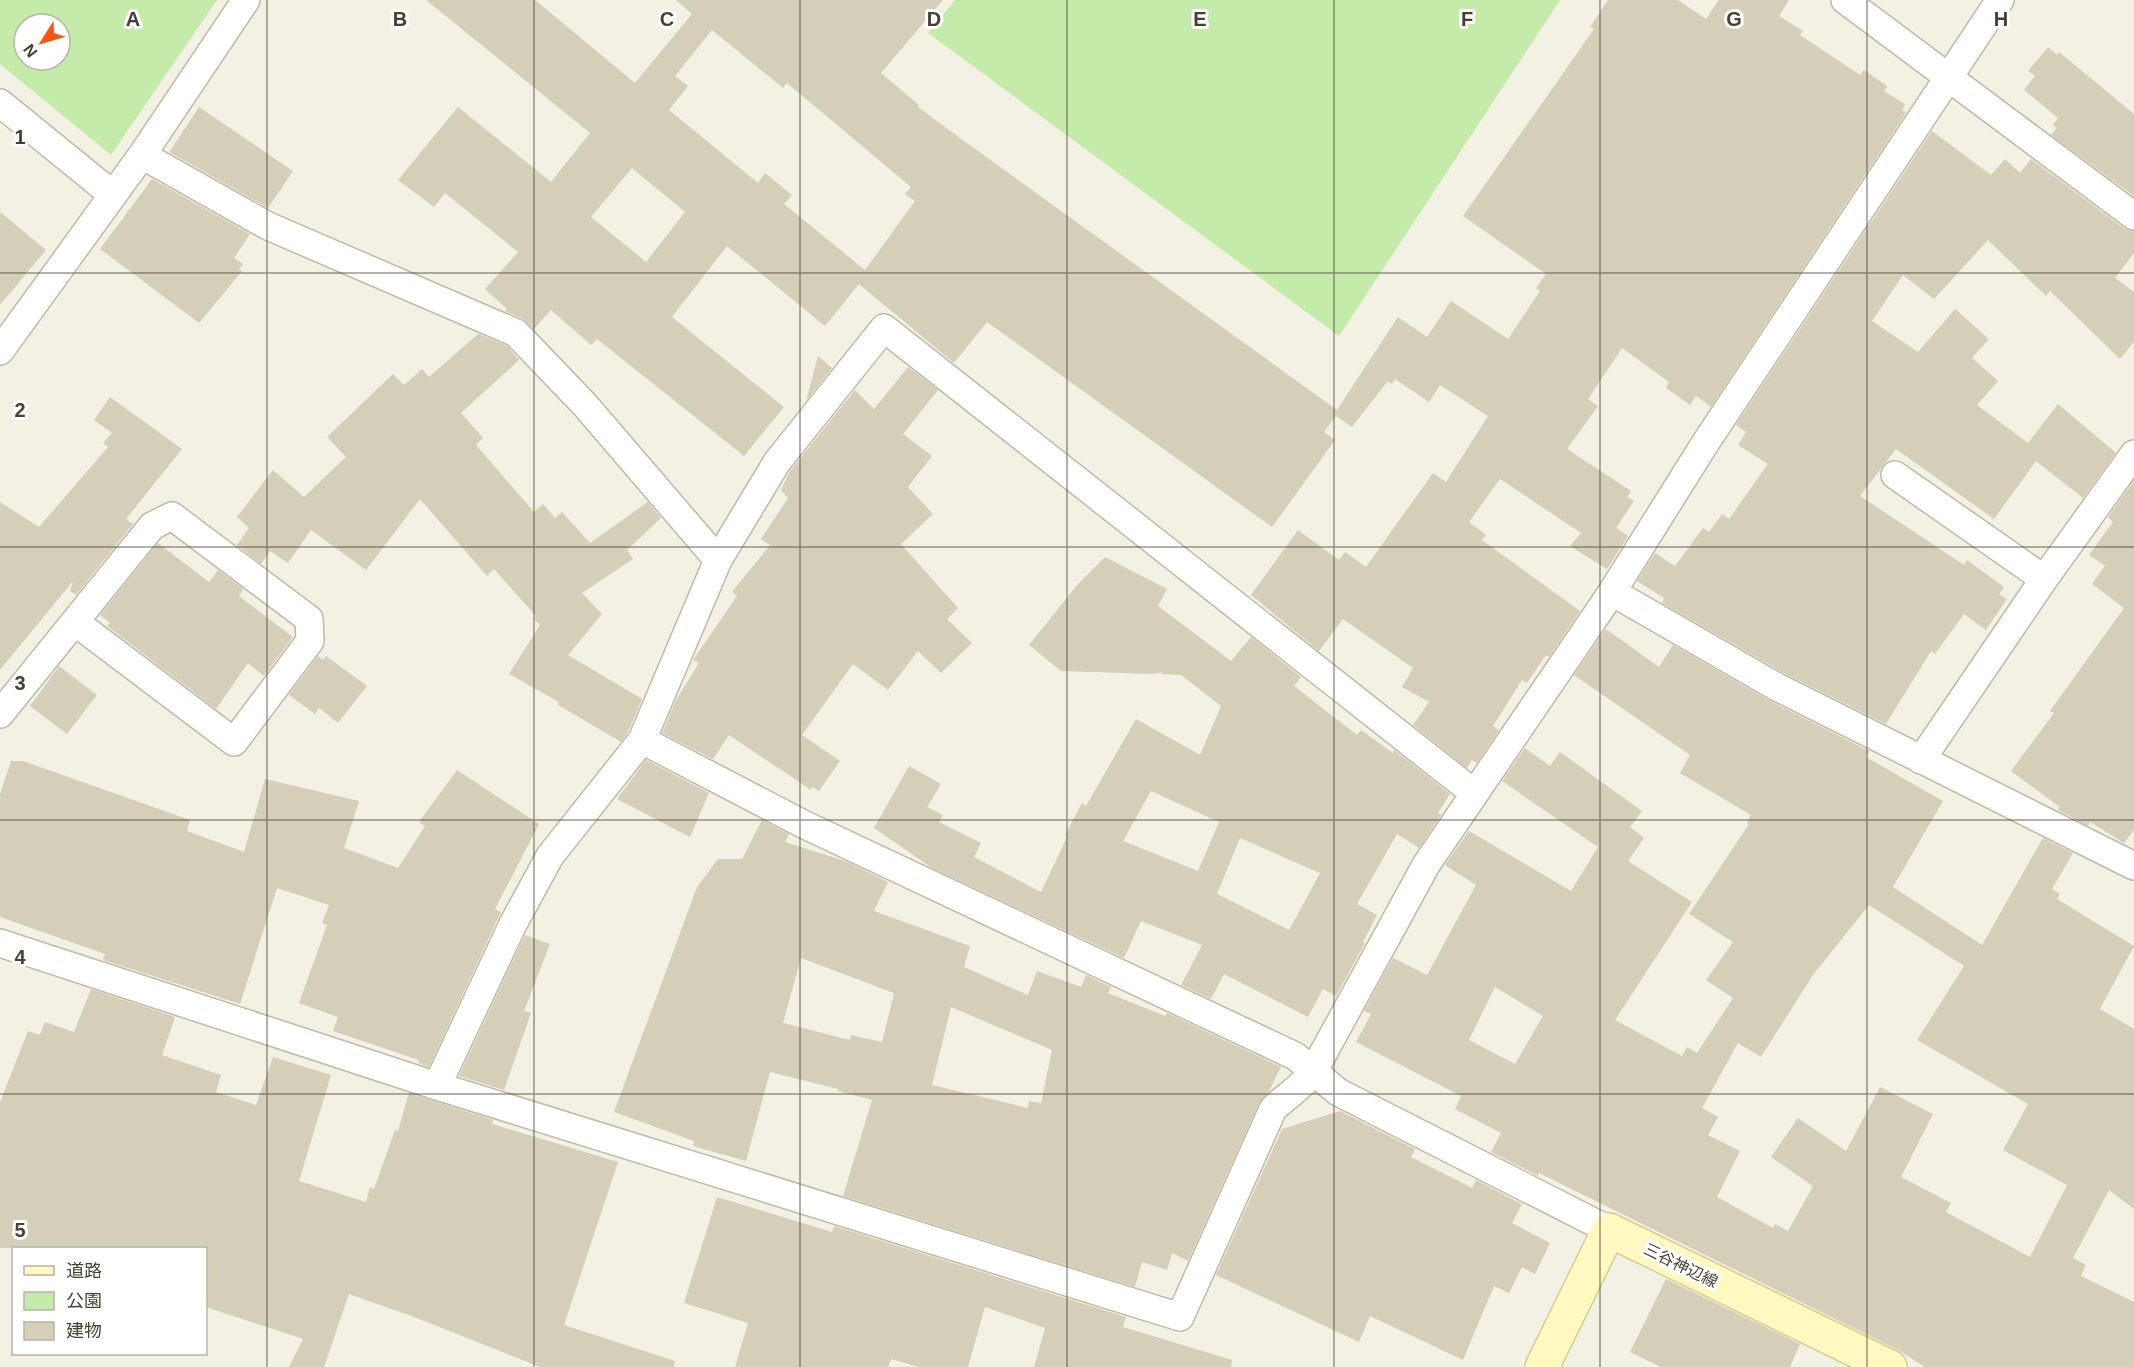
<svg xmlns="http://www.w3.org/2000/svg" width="2134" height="1367" font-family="Helvetica,'Noto Sans JP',sans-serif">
<rect width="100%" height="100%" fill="#f3f1e3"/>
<!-- green -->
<path fill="#c4eba9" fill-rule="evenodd" d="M0,0h217l-106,155 -111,-91zM24,24h36v36h-36z
M955,0h605l-221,336 -411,-303z"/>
<!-- building -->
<path fill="#d5ceb8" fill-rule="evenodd" d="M426,0h109l100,83 57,-69 -16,-14h267l-62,73 38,32 -1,2 42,31 377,272 61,-93 29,20 24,-36 57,38 32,-48 -4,-3 10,-14 -83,-58 131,-187 -4,-2 18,-27h70l28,19 13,-19h70l-10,16 24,15 -3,4 60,40 4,-5 23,16 -3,5 21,13 -3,6 4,3 -195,294 -15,-11 -6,9 -24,-17 3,-6 -47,-34 -34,51 10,7 -31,43 64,42 -4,6 7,4 -18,27 12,8 -21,33 -37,-23 11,-13 -81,-54 -31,43 17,13 -4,5 98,71 -31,46 -3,-2 -19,28 -5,-3 -29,46 6,4 -22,33 -5,-3 -5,8 -54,-43 16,-23 -27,-15 11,-19 -70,-49 -24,32 -68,-56 47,-65 41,30 6,-8 21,15 67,-94 13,9 42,-66 -48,-31 -11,17 -34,-23 -3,5 -5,-2 -35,45 -16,-11 -12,16 11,8 -63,87 -285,-205 -33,41 -95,-79 -34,42 -98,-80 -55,71 112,90 -40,49 -147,-117 -6,6 -40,-35 -17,19 -11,-10 -18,-8 2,-2 -22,-20 33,-37 -73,-59 -11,14 -36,-27 60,-73 93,75 39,-49zM712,30l71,58 4,-5 124,104 -6,7 10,7 -50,69 -81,-66 8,-9 -27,-22 -7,10 -89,-73 19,-24 -13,-10zM632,168l53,44 -39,50 -55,-45z
M2048,47l9,8 2,-3 75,62v82l-83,-61 6,-7 -4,-3 5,-7 -34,-28 11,-14 -7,-5z
M199,107l94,64 -25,37 -97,-55 -1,-2z
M1932,131l59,44 14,-16 15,14 11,-14 94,70 9,2v22l-19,25 19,14v50l-14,17 -70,-68 -4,5 -58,-56 -54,59 -31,-24 -31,46 46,31 37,-43 34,30 -17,19 26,23 -21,24 51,38 30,-39 58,49 -33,45 -47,-37 -42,58 -98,-70 -36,47 104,69 3,-5 37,27 -5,7 8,5 -21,31 -22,-16 -29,40 -4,-3 -45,73 -102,-51 -122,-70 2,-5 -27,-17 18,-28 20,13 28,-38 6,4 13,-18 7,5 39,-55 -30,-19 8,-13 -10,-7z
M152,179l98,55 -16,24 9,6 -4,5 3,2 -43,52 -99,-74z
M0,212l46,38 -46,55z
M478,334l29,12 12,14 -58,53 22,25 -7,7 58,67 9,-8 12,14 7,-6 28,31 58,-41 13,16 -34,32 6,9 -51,34 20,21 -34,41 74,44 -14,33 -7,10 -63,-37 1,-3 -50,-28 31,-49 -6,-6 2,-3 -42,-47 -7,7 -67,-77 -54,71 -55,-40 -23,33 -18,-12 -9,13 -24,-19 12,-17 -12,-11 36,-47 31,27 42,-40 -19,-20 66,-63 11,11 18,-16 7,8z
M818,356l14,12 -26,33z
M908,367l30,23 -35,44 29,22 -24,31 25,27 -32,30 57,64 -11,11 25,24 -31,30 -23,-22 -30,39 -35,-26 -51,71 38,26 -21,30 -7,-4 -1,3 -82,-55 -16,24 -51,-26 14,-33 23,-37 -6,-3 44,-64 -5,-4 38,-47 -9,-6 27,-41 -7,-8 9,-19 65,-81 19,19z
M110,397l72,52 -56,70 7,5 -57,71 -6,-4 3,-10 -73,89v-168l39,25 69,-80 -5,-4 9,-10 -18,-13z
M2134,481v349l-10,13 -34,-21 -2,4 -30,-16 2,-3 -49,-36 43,-58 -4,-2 74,-103 -32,-24 13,-18 -16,-11 24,-33 -5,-5z
M158,543l51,39 9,-12 25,19 -4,7 54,41 -29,39 -16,-13 -32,46 -109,-83 3,-3 -10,-8z
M1105,557l62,32 -9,17 73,55 20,-24 50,40 -7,9 63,49 4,-5 32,23 1,-3 56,44 -12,19 3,2 -22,33 -22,-14 -40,70 20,11 -14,27 2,1 -29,53 -13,-7 -15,28 -84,-43 -13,25 -30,-14 21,-40 -61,-24 -17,37 -192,-90 -58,-40 35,-62 32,18 -14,23 16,8 -4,7 42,21 -7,14 67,35 26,-55 -2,-2 17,-32 4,3 50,-87 64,36 21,-49 -40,-31 -20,-1 1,-2 -8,2 -93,-3 -32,-26 49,-61zM1151,791l68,31 -21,49 -75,-30zM1240,838l80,35 -31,57 -72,-36z
M1606,629l53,38 14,-22 97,56 99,50 -3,6 77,44 -50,86 89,58 61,-107 30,15 -21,36 8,5 -3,5 77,47 -34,63 34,20v180l-25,-19 -36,68 13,7 -5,11 53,26v65h-209l-27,-17 -359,-177 -1,3 -47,-24 10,-19 -46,-24 6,-13 -105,-54 15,-28 -7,-3 29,-53 34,17 49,-90 -31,-20 24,-34 102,60 27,-44 -96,-66 23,-33 25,18 10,-14 82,59 -12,16 14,11 -16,23 64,41 -77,118 67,36 5,-9 10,6 36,-55 -27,-18 27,-38 -44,-28 60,-90 -2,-2 4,-7 -71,-42 10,-18 -116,-80zM1869,905l95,61 -47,74 111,64 -25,46 64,35 -37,72 -84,-45 5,-9 -50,-26 32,-63 -53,-27 -34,64 -48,-33 -27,39 42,29 -25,45 -13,-7 -2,4 -56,-31 23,-46 -32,-16 10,-18 -16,-9 36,-65 23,14 52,-82zM1495,987l48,29 -28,48 -46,-24z
M318,656l5,4 3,-4 41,30 -29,37 -19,-15 -4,6 -26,-19z
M59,666l38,29 -30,39 -37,-28z
M646,760l63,33 -19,44 -73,-38z
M11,761h12l167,59 -3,11 57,21 21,-73 94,22 -15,47 54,20 27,-42 -6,-4 38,-52 82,54 -44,85 6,3 -72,155 -11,-4 1,-3 -86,-29 5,-14 -39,-14 28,-78 -5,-2 7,-18 -52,-17 -37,116 -137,-44 2,-6 -105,-37v-123z
M762,820l27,14 -4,8 60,19 43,21 -14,29 96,35 -6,21 64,28 9,-24 44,16 5,-12 25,12 -3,6 57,23 2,-3 114,54 -12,24 -10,12 -71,158 -16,-8 -5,17 -25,-8 -7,25 -292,-91 29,-96 -34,-9v-2l-68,-17 -24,89 -53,-15 1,-5 -80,-29 83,-225 21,-28h24zM801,958l93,35 -12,49 -31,-7 -1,5 -67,-17zM951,1007l101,43 -11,53 -12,-2 -1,7 -96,-23z
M525,935l25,9 -26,67 7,2 -27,77 -45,-14z
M91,989l84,28 -13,38 59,20 -5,17 40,13 17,-48 58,18 -32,106 67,21 4,-15 4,2 21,-59 3,1 11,-38 84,27 -1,4 126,38 -54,163 111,36 -1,6h-134l-126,-50 -65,-23 -25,73h-35l14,-28 -97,-32v-59h-206v-146l28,-71 12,4 5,-13 29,10z
M1340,1111l75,38 -4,8 61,31 4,-8 46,24 -10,19 38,20 -15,31 -13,-7 -13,26 -15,-7 -31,74 -93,-44 -11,26 -143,-67 66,-146z
M717,1197l115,35 2,-6 292,91 -3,10 109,33 -1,7h-197l11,-39 -60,-21 -17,60h-49l-28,-8 -3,8h-153l13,-44 -64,-20z
M1666,1279l134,65 -10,23h-129l-31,-15z"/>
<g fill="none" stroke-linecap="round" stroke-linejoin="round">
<!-- street casing -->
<g stroke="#bfbaa5" stroke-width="30">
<path id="street" d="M1845,0l289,216
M0,103l113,92
M142,155l126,71 248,107 69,72 133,155
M0,351l142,-196 104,-155
M1895,475l149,104
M1612,592l165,95 357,179
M0,714l152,-188 20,-10 137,103 1,22 -76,101 -159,-120
M642,740l163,85 490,231 43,36 271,138
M1921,760l123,-181 90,-125
M0,943l437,143 743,231 93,-208c13,-13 29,-22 40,-37l113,-207 186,-273 94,-150 294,-442
M437,1086l76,-162 37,-68 92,-116 76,-180 59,-98 107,-134 590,465"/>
</g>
<!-- secondary casing -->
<g stroke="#d6ce8f" stroke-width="36">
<path id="secondary" d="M1542,1367l67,-137 281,137"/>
</g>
<!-- street -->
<use href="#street" stroke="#fff" stroke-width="27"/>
<!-- secondary -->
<use href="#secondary" stroke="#fff9c1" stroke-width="33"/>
</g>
<!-- grid -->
<path fill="none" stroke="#454133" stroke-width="1.5" stroke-opacity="0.55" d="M267,0v1367M534,0v1367M800,0v1367M1067,0v1367M1334,0v1367M1600,0v1367M1867,0v1367M0,273h2134M0,547h2134M0,820h2134M0,1094h2134"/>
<g text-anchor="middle" stroke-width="6" stroke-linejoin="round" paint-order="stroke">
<!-- street labels -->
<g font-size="16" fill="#454133" stroke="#fff">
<text transform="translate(1681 1265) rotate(26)" y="6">三谷神辺線</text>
</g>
</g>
<g font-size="20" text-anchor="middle" font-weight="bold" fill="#454133" stroke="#fff" stroke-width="6" stroke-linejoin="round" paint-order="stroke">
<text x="133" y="26">A</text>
<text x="400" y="26">B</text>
<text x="667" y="26">C</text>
<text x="934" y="26">D</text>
<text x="1200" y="26">E</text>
<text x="1467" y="26">F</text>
<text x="1734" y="26">G</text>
<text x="2001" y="26">H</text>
<text x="20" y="144">1</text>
<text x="20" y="417">2</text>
<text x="20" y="690">3</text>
<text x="20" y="964">4</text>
<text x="20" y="1237">5</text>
</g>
<!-- legend -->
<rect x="12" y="1247" width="195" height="108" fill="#ffffff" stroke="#b5b3ad" stroke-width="1.5"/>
<rect x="24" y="1266" width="30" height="9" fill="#fff9c1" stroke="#b5b3ad" stroke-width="1.5"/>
<text x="66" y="1277" font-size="18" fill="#454133">道路</text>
<rect x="24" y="1292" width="30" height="18" fill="#c4eba9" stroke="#b5b3ad" stroke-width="1.5"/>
<text x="66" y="1307" font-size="18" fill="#454133">公園</text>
<rect x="24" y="1322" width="30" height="18" fill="#d5ceb8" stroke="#b5b3ad" stroke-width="1.5"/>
<text x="66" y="1337" font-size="18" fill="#454133">建物</text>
<!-- north arrow -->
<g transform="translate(42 42) rotate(233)"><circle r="28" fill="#ffffff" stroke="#b5b3ad" stroke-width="1.5"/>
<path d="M0-4.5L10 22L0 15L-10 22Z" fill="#ff550e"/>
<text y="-9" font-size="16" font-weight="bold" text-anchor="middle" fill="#454133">N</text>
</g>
</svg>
